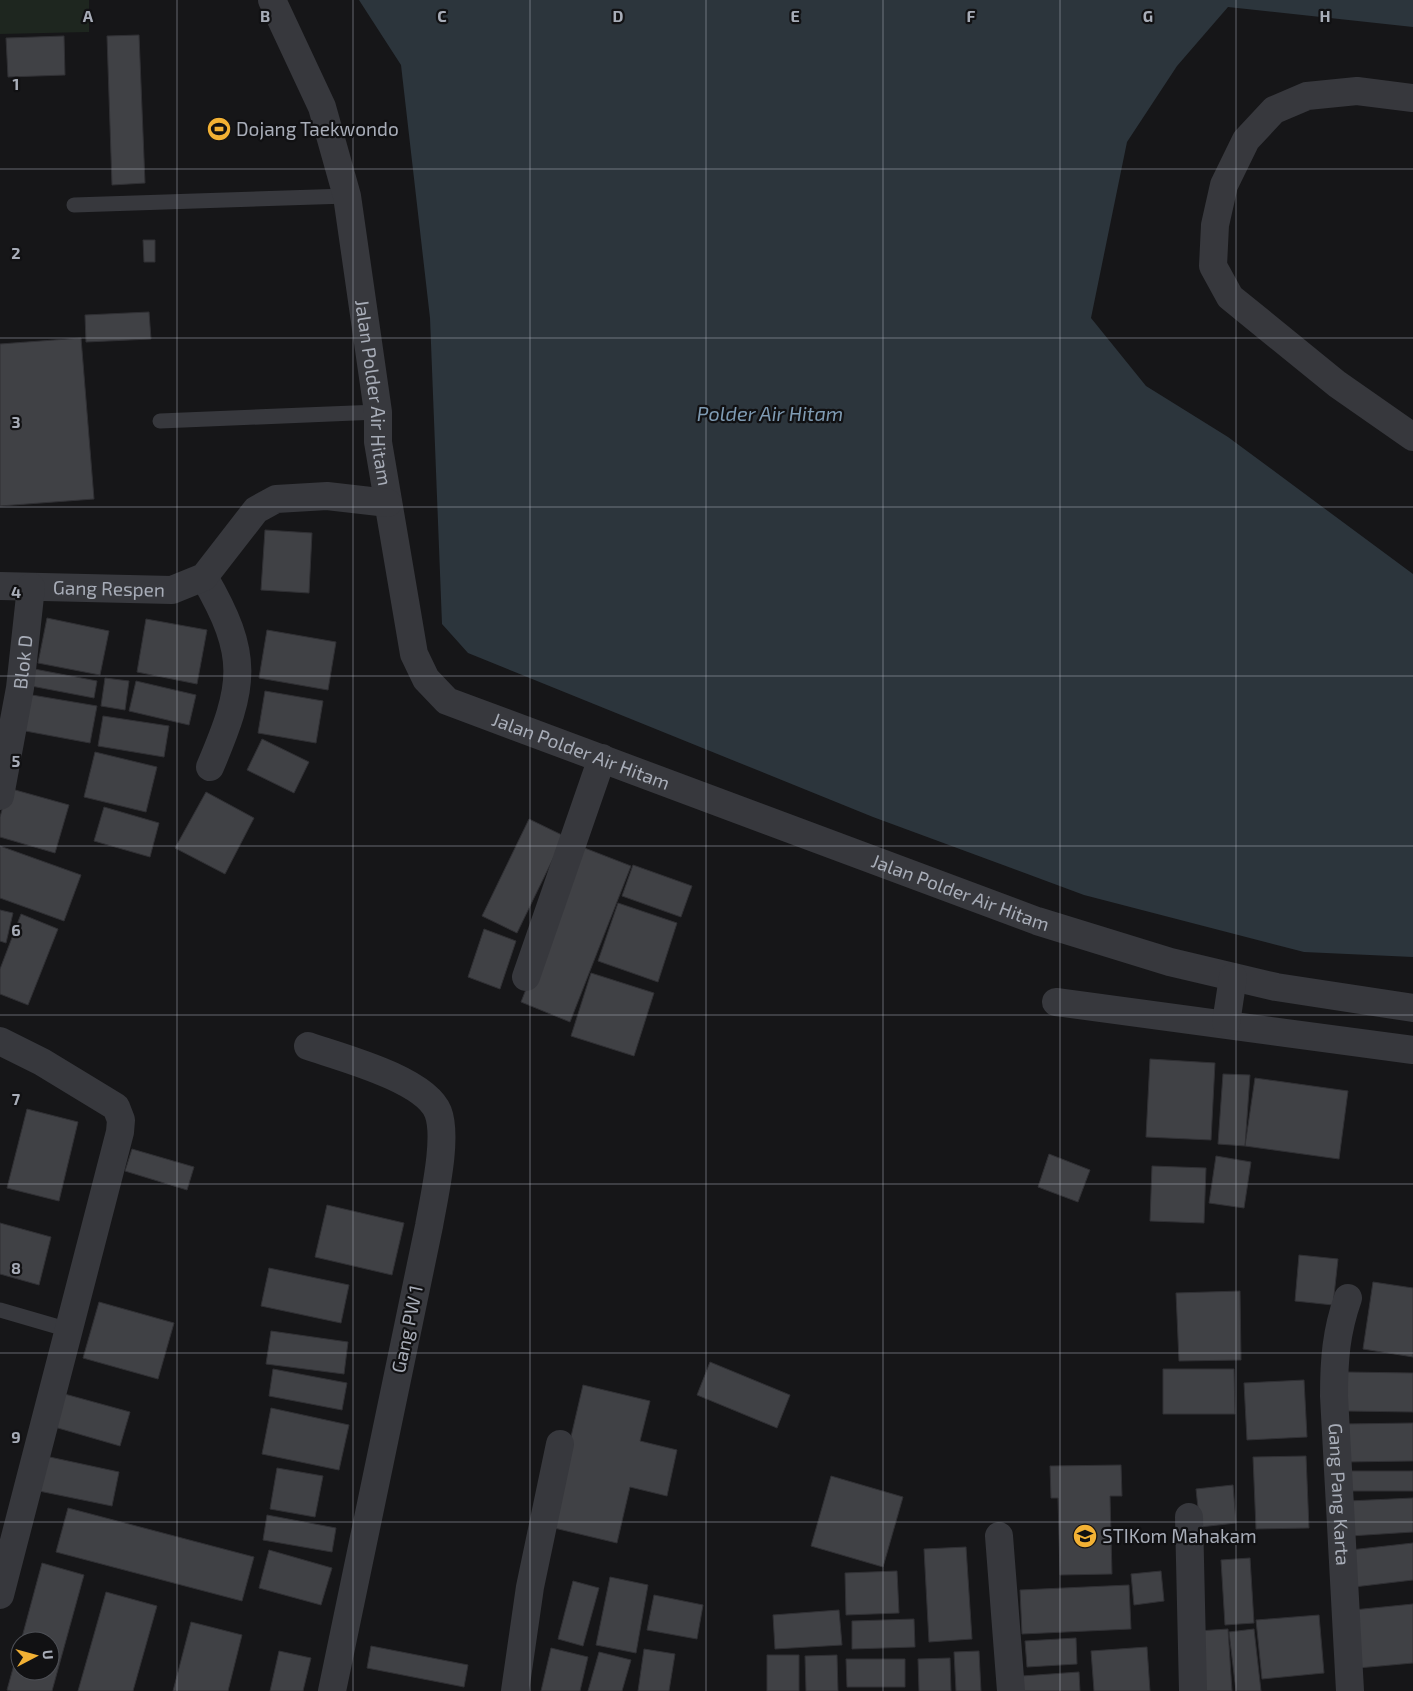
<svg xmlns="http://www.w3.org/2000/svg" width="1413" height="1691" font-family="'Exo 2',sans-serif">
<rect width="100%" height="100%" fill="#161618"/>
<!-- green -->
<path fill="#1e261f" d="M0,0h89v32l-89,2z"/>
<!-- water -->
<path fill="#2c353c" d="M359,0h1054v27l-185,-20 -51,59 -50,76 -36,176 55,68 82,51 185,137v383l-109,-5 -220,-57 -211,-78 -405,-164 -26,-29 -12,-306 -29,-253z"/>
<!-- building -->
<path fill="#404145" stroke="#303034" d="M139,35l6,148 -33,2 -5,-149z
M64,36l1,39 -57,2 -2,-39z
M143,240h12v22h-11z
M149,312l2,27 -65,3 -1,-27z
M81,338l13,161 -94,7v-162z
M265,530l47,3 -3,60 -48,-3z
M47,618l62,13 -9,44 -62,-12z
M146,619l61,11 -10,54 -60,-12z
M267,630l69,12 -8,48 -69,-12z
M29,668l68,13 -3,17 -68,-13z
M105,678l24,3 -4,29 -24,-4z
M136,681l60,14 -7,30 -60,-14z
M265,691l58,10 -7,42 -58,-10z
M26,694l71,12 -7,37 -70,-13z
M103,716l66,10 -5,31 -66,-11z
M262,739l47,23 -15,31 -47,-23z
M95,752l62,15 -11,45 -62,-15z
M8,788l61,17 -14,48 -55,-16v-20z
M206,792l48,26 -29,56 -50,-26z
M104,807l55,16 -9,34 -56,-16z
M529,819l35,17 -47,97 -35,-17z
M0,846l81,29 -17,46 -64,-23z
M582,847l49,19 -61,156 -49,-20z
M633,865l59,21 -11,31 -59,-21z
M618,903l59,20 -19,59 -60,-21z
M0,910l13,3 -7,30 -6,-2z
M21,914l37,15 -30,76 -28,-11v-25z
M484,929l32,12 -16,48 -32,-12z
M591,973l63,20 -20,63 -63,-20z
M1150,1059l65,4 -4,77 -65,-3z
M1223,1074l27,1 -5,71 -27,-2z
M1255,1078l93,13 -9,68 -94,-13z
M27,1109l51,13 -19,79 -52,-13z
M132,1149l62,18 -7,23 -62,-19z
M1049,1154l41,16 -12,32 -40,-15z
M1216,1156l35,6 -7,46 -35,-5z
M1152,1166l54,2 -2,55 -54,-2z
M327,1205l77,18 -12,52 -77,-18z
M0,1223l51,14 -12,48 -39,-11z
M1299,1255l39,4 -5,46 -38,-4z
M269,1268l80,17 -8,38 -80,-17z
M1373,1282l40,6v69l-50,-8z
M1240,1291l1,69 -62,1 -3,-68z
M99,1302l75,21 -16,56 -75,-21z
M271,1331l77,11 -4,32 -78,-10z
M710,1362l80,33 -13,33 -80,-33z
M273,1369l74,14 -5,27 -73,-14z
M1163,1369h71l1,45h-72z
M1346,1372l67,1v39l-68,-1z
M1304,1380l3,57 -60,3 -3,-57z
M583,1385l67,16 -10,40 37,9 -10,46 -37,-9 -13,56 -67,-16z
M61,1393l69,19 -10,34 -69,-20z
M271,1408l78,17 -10,45 -77,-16z
M1413,1423v38l-69,1 -1,-38z
M45,1456l74,16 -7,34 -73,-15z
M1306,1456l3,72 -53,1 -3,-72z
M1121,1465l1,31h-12l2,78 -52,1 -2,-77h-7l-1,-32z
M277,1468l46,8 -8,41 -45,-8z
M1344,1471h69v20h-69z
M831,1476l72,21 -20,70 -72,-21z
M1233,1485l3,38 -36,4 -4,-38z
M1413,1498v34l-63,4 -2,-35z
M68,1508l186,49 -12,44 -186,-49z
M267,1515l69,13 -4,24 -69,-12z
M1413,1543v37l-59,7 -4,-37z
M966,1547l6,92 -43,3 -5,-93z
M269,1550l63,18 -11,37 -62,-17z
M1250,1558l4,65 -29,2 -4,-65z
M42,1563l42,12 -32,116h-41l-4,-1 13,-47v28h30v-30h-29z
M897,1571l2,42 -53,2 -1,-42z
M1161,1571l3,30 -30,4 -3,-31z
M610,1577l38,8 -12,68 -40,-8z
M573,1581l26,7 -16,58 -25,-7z
M1129,1585l2,44 -109,5 -2,-44z
M106,1592l51,14 -24,85h-55z
M654,1595l49,10 -6,34 -50,-9z
M1413,1604v59l-55,5 -5,-58z
M839,1610l3,35 -67,4 -2,-34z
M1319,1615l5,58 -62,6 -6,-59z
M914,1619l1,28 -63,2v-28z
M191,1622l51,13 -14,56h-55z
M1228,1629l4,62h-29l-5,-60z
M1254,1629l7,62h-25l-7,-59z
M1076,1638l1,26 -50,3 -2,-26z
M371,1646l97,19 -4,22 -97,-19z
M1147,1647l3,44h-56l-3,-40z
M551,1648l37,9 -8,34h-39z
M644,1649l31,5 -6,37h-31z
M279,1651l32,7 -8,33h-33z
M979,1651l2,40h-25l-2,-39z
M599,1652l32,8 -9,31h-34z
M767,1655h32v36h-32z
M837,1655l1,36h-32l-1,-35z
M950,1658l1,33h-32l-1,-32z
M846,1659h59v28h-58z
M1079,1672l1,19h-57l-1,-15z"/>
<g fill="none" stroke-linecap="round" stroke-linejoin="round">
<!-- service -->
<path stroke="#37383d" stroke-width="15" d="M74,205l273,-9
M160,421l218,-9
M0,1310l69,20"/>
<!-- minor -->
<g stroke="#37383d" stroke-width="28">
<path id="s1" d="M272,0l50,107 25,89 31,216v30l36,212 12,25 21,22 590,220 133,41 106,25 137,21"/>
<path d="M1413,98l-56,-7 -50,5 -33,14 -28,30 -22,45 -9,40 -2,41 17,31 107,87 76,53"/>
<path d="M204,577c46,79 41,108 6,190"/>
<path id="s2" d="M0,586l172,4 32,-13 52,-67 20,-11 51,-3 61,7"/>
<path id="s3" d="M0,796l20,-108 11,-101"/>
<path d="M526,977l76,-219"/>
<path d="M1056,1002l357,48"/>
<path d="M1226,1023l7,-46"/>
<path d="M0,1041l42,21 74,45 5,13 -1,12 -120,463"/>
<path d="M308,1046c32,11 117,33 130,66 10,26 -4,85 -9,114l-97,465"/>
<path id="s4" d="M1348,1298c-12,34 -14,62 -14,98l16,295"/>
<path d="M1189,1517l4,174"/>
<path d="M999,1536l12,155"/>
<path d="M515,1691l15,-104 30,-143"/>
</g>
</g>
<!-- grid -->
<path fill="none" stroke="#a8adb8" stroke-width="1" stroke-opacity="0.55" d="M177,0v1691M353,0v1691M530,0v1691M706,0v1691M883,0v1691M1060,0v1691M1236,0v1691M0,169h1413M0,338h1413M0,507h1413M0,676h1413M0,846h1413M0,1015h1413M0,1184h1413M0,1353h1413M0,1522h1413"/>
<!-- icons -->
<defs>
<g id="stadium-disc" transform="scale(1.25)"><circle r="9.5" fill="#f2b134" stroke="#111113"/><path d="M0-5a6.5 5 0 1 0 0 10a6.5 5 0 1 0 0-10ZM-3.5-1.8h7v3.6h-7Z" fill="#111"/></g>
<g id="university-disc" transform="scale(1.25)"><circle r="9.5" fill="#f2b134" stroke="#111113"/><path d="M0-5L7-2L0 1L-7-2ZM-4 1L0 2.5L4 1V4Q0 6-4 4Z" fill="#111"/></g>
</defs>
<g fill-rule="evenodd">
<use href="#stadium-disc" x="219" y="129"/>
<use href="#university-disc" x="1085" y="1536"/>
</g>
<g text-anchor="middle" stroke-width="4.5" stroke-linejoin="round" paint-order="stroke">
<!-- poi labels -->
<g font-size="19" fill="#a8adb8" stroke="#111113" text-anchor="start">
<text x="236" y="136">Dojang Taekwondo</text>
<text x="1102" y="1543">STIKom Mahakam</text>
</g>
<!-- street labels -->
<g font-size="19" fill="#a8adb8" stroke="#111113">
<text dy="7" stroke="none"><textPath href="#s1" startOffset="409">Jalan Polder Air Hitam</textPath></text>
<text dy="7" stroke="none"><textPath href="#s2" startOffset="109">Gang Respen</textPath></text>
<text dy="7" stroke="none"><textPath href="#s3" startOffset="136">Blok D</textPath></text>
<text dy="7" stroke="none"><textPath href="#s1" startOffset="875">Jalan Polder Air Hitam</textPath></text>
<text dy="7" stroke="none"><textPath href="#s1" startOffset="1280">Jalan Polder Air Hitam</textPath></text>
<text transform="translate(407 1329) rotate(-78)" y="7">Gang PW 1</text>
<text dy="7" stroke="none"><textPath href="#s4" startOffset="198">Gang Pang Karta</textPath></text>
</g>
<!-- water labels -->
<g font-size="20" font-style="italic" fill="#7f9bb3" stroke="#111113">
<text x="770" y="421">Polder Air Hitam</text>
</g>
</g>
<g font-size="16" text-anchor="middle" font-weight="bold" fill="#a8adb8" stroke="#111113" stroke-width="4.5" stroke-linejoin="round" paint-order="stroke">
<text x="88" y="22">A</text>
<text x="265" y="22">B</text>
<text x="442" y="22">C</text>
<text x="618" y="22">D</text>
<text x="795" y="22">E</text>
<text x="971" y="22">F</text>
<text x="1148" y="22">G</text>
<text x="1325" y="22">H</text>
<text x="16" y="90">1</text>
<text x="16" y="259">2</text>
<text x="16" y="428">3</text>
<text x="16" y="598">4</text>
<text x="16" y="767">5</text>
<text x="16" y="936">6</text>
<text x="16" y="1105">7</text>
<text x="16" y="1274">8</text>
<text x="16" y="1443">9</text>
</g>
<!-- north arrow -->
<g transform="translate(35 1656) rotate(84)"><circle r="24" fill="#111113" stroke="#4d4f55"/>
<path d="M0-4L9 19L0 12L-9 19Z" fill="#f2b134"/>
<text y="-8" font-size="14" font-weight="bold" text-anchor="middle" fill="#a8adb8">U</text>
</g>
</svg>
